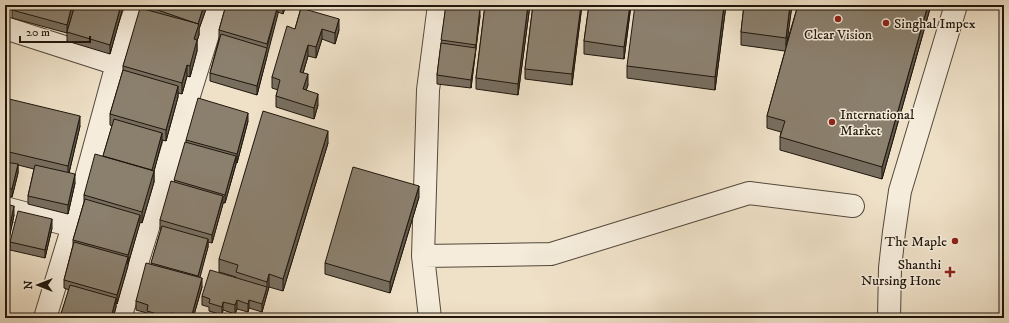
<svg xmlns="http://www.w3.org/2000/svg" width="1009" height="323" font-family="'IM FELL DW Pica',serif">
<rect width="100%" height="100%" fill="#efe1c8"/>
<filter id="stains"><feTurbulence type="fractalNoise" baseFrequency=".005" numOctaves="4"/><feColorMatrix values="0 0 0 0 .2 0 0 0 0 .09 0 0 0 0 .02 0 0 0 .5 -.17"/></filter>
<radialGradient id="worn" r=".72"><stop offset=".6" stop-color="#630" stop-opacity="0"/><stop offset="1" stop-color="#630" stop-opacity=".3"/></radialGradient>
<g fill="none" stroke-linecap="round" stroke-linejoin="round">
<!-- street casing -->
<g stroke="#53493b" stroke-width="24">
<path id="street" d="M5,28l112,36
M5,208l68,18
M423,256l128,-2 198,-61 104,13
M45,318l28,-92 44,-162 20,-59
M120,318l97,-313
M430,318l-7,-62 5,-166 11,-85
M889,318l1,-50 4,-36 6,-41 56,-186"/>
</g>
<!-- street -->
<use href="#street" stroke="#f5ecdb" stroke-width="22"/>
</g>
<!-- wall -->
<path fill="#786e5f" stroke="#1f160c" d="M5,5h6l-4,13h-2z
M13,5h62l-6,19 53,-19v6l-12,43 -43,-13v-8l-55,-15v-8z
M143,5h65l-1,1h-1v3l-7,20v6l-2,6v10l-7,26 -3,-1 -5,18 -4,-1v4l-12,44 -4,-1 -8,31v11l-12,41 -2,-1 -23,82 -1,-1v4l-3,11h-52v-4l8,-24 -5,-2v-8l9,-35v-5l11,-38v-7l19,-39 9,-30 -2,-1v-11l13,-44v-4l19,-58z
M226,5h60l-3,9 -5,-2 -11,40v4l-10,39 -47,-14v-8l9,-34v-9z
M446,5h30v2l4,9 -9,72 -34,-4v-9z
M485,5h45l-12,90 -42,-6v-11z
M533,5h49l-10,80 -47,-6v-10z
M589,5h42l-7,54 -40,-5v-13z
M726,5l-11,85 -88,-12v-12z
M744,5h48l-6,40 12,-40h133l-49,174 -102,-29v-13l1,-5 -14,-4v-12l18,-65 -44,-6v-13z
M301,8l38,22 -4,14 -13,-5 -6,19 -8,-2 -5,17 5,12 -2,5 12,15 -4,14 -38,-12v-11l2,-6 -6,-2v-11l23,-48z
M5,98l75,28 -11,47 6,10 -7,31 -40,-10v-8l6,-27 -16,-4v8l-6,24 -7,-1z
M248,121l-11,42 -1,-1v2l-11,39h-2l-11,40 -4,-1v5l-9,31 3,9 -9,31h-46v-5l-11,-3v-9l15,-37 10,-35h-1v-9l14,-38 12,-40v-2z
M328,143l-45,148 -14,-4 -7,25 -13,-4 -1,4 -11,-3 -2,5 -12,-4 -1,5 -13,-4v-4l-7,-2v-9l34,-18v-1l-17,-5v-13z
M419,197l-29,96 -65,-19v-11z
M5,204l9,11 -8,38h-1z
M52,228l-7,30 -35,-8v-8z"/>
<!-- shaded-wall -->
<path fill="#615a4d" stroke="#1f160c" d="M7,5h4l-4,13z
M72,5h3l-8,28v-8z
M121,5h1v6l-12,43v-9z
M204,5h2v4l-7,20v6l-2,6v10l-7,26v-11l4,-27 4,-15z
M278,5v9l-21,81v-9z
M284,5h2l-3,9v-9z
M528,5h2l-12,90v-11z
M581,5h1l-10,80v-11z
M630,5h1l-7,54v-12z
M724,5h2l-11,85v-13z
M790,5h2l-6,46v-13z
M928,5h3l-49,174v-12z
M480,7v9l-9,72v-8z
M339,19v11l-4,14v-11z
M322,29v10l-6,19v-11z
M308,45v11l-8,27v-11z
M187,65v11l-5,18v-11z
M308,74v11l-5,15v-11z
M178,86v11l-12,44v-11z
M318,94v11l-4,14v-11z
M248,113v8l-11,42v-9z
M80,116v10l-12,51v-11z
M328,131v12l-45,148v-12z
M162,133v8l-8,30v11l-12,41v-11l9,-41z
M236,156v8l-11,39v-8z
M18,164v9l-6,24v-8z
M75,174v9l-7,31v-9z
M419,186v11l-29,96v-11z
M223,196v8l-11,39v-8z
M14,206v9l-8,38v-9z
M140,215v8l-12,41v-9z
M52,219v9l-7,30v-8z
M208,239v8l-10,38v-9z
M128,257v9l-11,38v-9z
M269,274v13l-7,25v-8l5,-17v-5z
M202,278v9l-9,31h-2z
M116,298v9l-3,11h-2z
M237,300v9l-2,5v-9z
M249,300v8l-1,4v-8z
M223,302v8l-1,5v-8z"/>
<!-- building -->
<path fill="#8b806e" stroke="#1f160c" d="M13,5h59l-5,20 -55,-15z
M75,5h46l-11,40 -43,-13z
M143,5h61l-6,19z
M226,5h52l-11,39 -48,-14z
M446,5h18l16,2 -4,38 -35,-5z
M485,5h43l-10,79 -42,-6z
M533,5h48l-9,69 -47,-5z
M589,5h41l-6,42 -40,-6z
M635,5h89l-9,72 -88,-11z
M744,5h46l-4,33 -45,-6z
M798,5h130l-46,162 -102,-30 5,-16 -18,-5z
M140,8l59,16 -5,15 3,1 -7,26 -3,-1 -5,18 -59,-17z
M301,8l38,11 -4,14 -13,-4 -6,18 -8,-2 -8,27 8,2 -5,15 15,5 -4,14 -38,-12 4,-16 -8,-3 15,-51 8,3z
M221,34l46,14 -10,38 -47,-13z
M441,43l35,5 -5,32 -34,-5z
M123,70l55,16 -12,44 -56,-16z
M5,98l75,18 -12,50 -63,-15z
M198,98l50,15 -11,41 -51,-14z
M263,111l65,20 -45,148 -14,-5 -2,8 -31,-10 2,-7 -19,-6z
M114,119l48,14 -10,37 -49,-14z
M185,142l51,14 -11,39 -51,-15z
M95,154l59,17 -12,41 -58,-17z
M5,162l13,2 -6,25 -7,-2z
M35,165l40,9 -7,31 -40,-9z
M353,167l66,19 -29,96 -65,-19z
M171,181l52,15 -11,39 -52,-15z
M85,199l55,16 -12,40 -55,-15z
M5,204l9,2 -8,38h-1z
M18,211l34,8 -7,31 -35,-8z
M162,226l46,13 -10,37 -47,-13z
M74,242l54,15 -11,38 -53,-15z
M146,263l56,15 -11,40 -19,-5 -2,5 -23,-7 1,-6 -12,-4z
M210,270l57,17 -5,17 -13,-4 -1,4 -11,-4 -2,5 -12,-3 -1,5 -13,-4 1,-4 -8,-3z
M70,285l46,13 -5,20h-49l-1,-4z"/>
<!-- markers -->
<g fill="#8f2418" stroke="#f5ecdb" stroke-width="1.5">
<circle cx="838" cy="19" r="4"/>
<circle cx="886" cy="23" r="4"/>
<circle cx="832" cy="122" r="4"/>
<circle cx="955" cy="241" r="4"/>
<path d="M948 266h4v4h4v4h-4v4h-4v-4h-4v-4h4z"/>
</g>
<g text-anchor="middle" stroke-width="3" stroke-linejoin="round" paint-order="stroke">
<!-- poi labels -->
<g font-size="14" fill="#1f160c" stroke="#f5ecdb" text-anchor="start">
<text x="894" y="28">Singhal Impex</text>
<text x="838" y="39" text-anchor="middle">Clear Vision</text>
<text x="840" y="119">International<tspan x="840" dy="16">Market</tspan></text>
<text x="947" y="246" text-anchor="end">The Maple</text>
<text x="941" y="269" text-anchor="end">Shanthi<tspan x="941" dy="16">Nursing Hone</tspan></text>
</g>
</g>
<!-- margin -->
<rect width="1009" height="323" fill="none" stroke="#efe1c8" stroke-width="20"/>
<rect x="6" y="6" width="997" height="311" fill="none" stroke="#1f160c" stroke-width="2"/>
<rect x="10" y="10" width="989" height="303" fill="none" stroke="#1f160c"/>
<!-- north arrow -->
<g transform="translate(38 285) rotate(270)" stroke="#f5ecdb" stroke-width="3" paint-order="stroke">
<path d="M0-3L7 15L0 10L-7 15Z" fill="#1f160c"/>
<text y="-6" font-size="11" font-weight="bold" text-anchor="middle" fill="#1f160c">N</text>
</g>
<!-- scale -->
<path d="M20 36v6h70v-6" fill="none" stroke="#1f160c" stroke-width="2"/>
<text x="26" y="36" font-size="12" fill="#1f160c" stroke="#f5ecdb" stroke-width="3" paint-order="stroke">20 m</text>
<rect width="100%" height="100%" filter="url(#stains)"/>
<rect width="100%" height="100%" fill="url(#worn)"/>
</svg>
